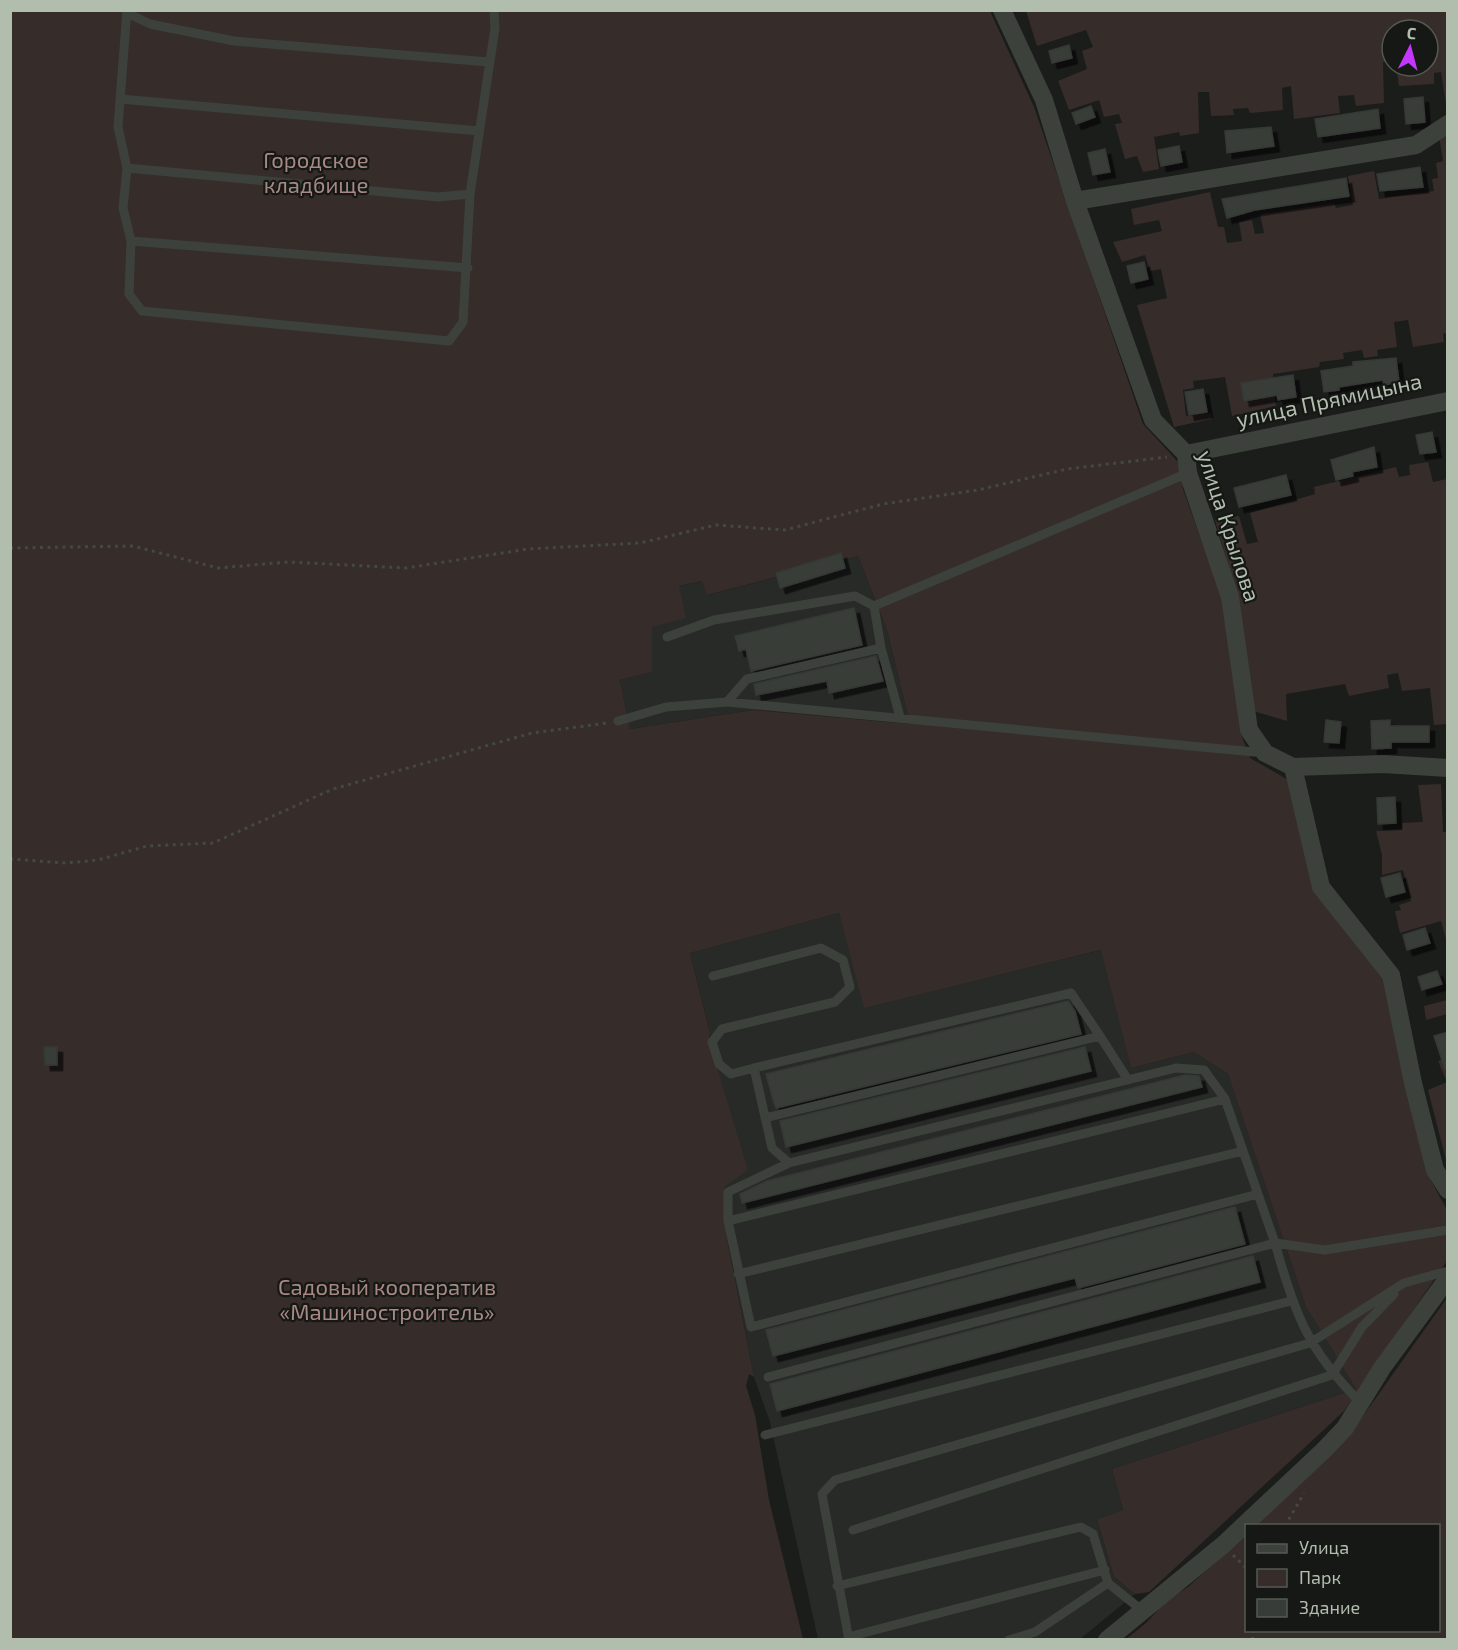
<svg xmlns="http://www.w3.org/2000/svg" width="1458" height="1650" font-family="'Exo 2',sans-serif">
<defs>
<filter id="shadow"><feDropShadow dx="5.5" dy="5.5" stdDeviation="0" flood-color="#0009"/></filter>
</defs>
<rect width="100%" height="100%" fill="#1b1d1b"/>
<!-- built -->
<path fill="#272a27" d="M858,556l29,74 23,94 -157,-14 -123,19 -10,-49 32,-8v-45l27,-41 24,-5 5,14z
M839,913l26,94 237,-57 29,118 63,-16 34,22 78,233 50,82 -244,80 11,41 -26,9 17,58 21,17 -55,45h-262l-48,-217 -16,-45 -30,-153v-37l-14,-154 -20,-80z"/>
<!-- green -->
<path fill="#362c2a" fill-rule="evenodd" d="M10,11h980l44,96 109,317 36,39 4,26 41,114 17,131 9,24 42,24 24,109 69,88 43,196 19,35v51l-103,150 -195,181 -14,2 -21,-17 -17,-58 26,-9 -11,-41 244,-80 -50,-82 -78,-233 -34,-22 -63,16 -30,-118 -237,58 -25,-95 -149,40 20,80 -1,8 39,129 -24,17v37l30,153 -5,-3 -3,12 9,29 14,85 34,139h-792zM858,556l29,74 23,94 -157,-14 -123,19 -10,-49 32,-8v-45l34,-9 -7,-32 23,-5 5,14z
M1026,11h421v100l-6,-39 -7,1v11l-35,2 -3,-20h32v-36h-36v31l-9,1 1,41 -28,3 -2,-11 -16,1 2,17 -46,6 -3,-33 -9,2 1,22 -33,3 -2,-5 -15,1 1,6 -23,1 -2,-24h-11l1,41 -19,3 -1,-4 -25,5 5,32 -16,3 -6,-16 -12,3 -10,-35 7,-1 -3,-9 -15,3 -5,-17 -30,10 -11,-29 29,-12 -5,-18 11,-4 -7,-17 -49,16z
M1447,131l1,202 -5,1 1,8 -31,5 -5,-27 -14,2 3,25 -20,3 1,6 -14,2 -2,-8 -19,3 1,6 -24,3 -1,5 -46,7 3,32 -44,10 -7,-39 -32,4 1,7 -11,2 3,26 25,-3 1,6 -38,8 -37,-122 30,-7 -6,-29 -11,2 -5,-16 -23,7 -9,-20 49,-11 -3,-11 -25,5 -3,-16 79,-17 8,35h6l3,16 15,-2 -3,-19 13,-2 3,14 9,-1 -4,-19 74,-11 2,5 17,-3 -5,-29 26,-5 5,28 55,-8 -2,-12 6,-1 -2,-15 7,-2 -4,-25z
M1428,462l5,20 14,-3v245l-13,1 -4,-37 -28,3 -4,-18 -11,2 2,13 -40,8 -4,-12 -59,10 1,27 -34,-10 -21,-134 -17,-57 24,-4 8,28 11,-2 -8,-29 65,-19 -1,-7 82,-20 3,10 11,-2 -1,-10z
M1441,784l2,48h5l-1,111 -6,-22 -41,12 -5,-22 6,-1 -2,-5 12,-4 -8,-31 -21,5v-20l-6,-24 26,-1v-7l21,-1 -5,-37z
M1447,1000v14l-21,6 -2,-14z
M1447,1058v106l-19,-74 19,-8 -9,-21z
M1447,1298v341l-322,1 21,-17 21,-23 21,-13 58,-53v96h192v-104l-183,-1 101,-99z"/>
<!-- building -->
<path fill="#383c38" stroke="#353935" stroke-width="1.5" filter="url(#shadow)" d="M1069,45l3,13 -20,5 -3,-12z
M1423,97l2,25 -19,2 -2,-25z
M1091,106l4,11 -19,7 -4,-11z
M1378,109l2,19 -62,9 -3,-18z
M1271,127l3,19 -47,7 -2,-22z
M1179,146l3,16 -21,4 -3,-16z
M1105,149l5,23 -17,3 -5,-22z
M1420,167l3,20 -43,4 -3,-17z
M1346,178l3,18 -94,14 -28,8 -5,-19z
M1144,262l4,17 -17,4 -4,-17z
M1396,358l3,24 -15,3 -1,-5 -44,7v3l-15,2 -3,-21 32,-5v-4z
M1293,375l3,22 -18,3 -1,-5 -33,6 -3,-18z
M1203,389l4,23 -18,3 -4,-23z
M1432,432l4,20 -16,2 -4,-19z
M1374,447l3,20 -25,5 1,4 -17,4 -5,-20z
M1286,475l5,20 -52,12 -5,-19z
M841,553l4,15 -65,20 -4,-15z
M854,608l8,37 -111,26 -5,-22 -7,2 -4,-15z
M876,656l7,25 -54,12 -2,-12 -71,14 -2,-11z
M1326,720l15,2 -2,21 -15,-1z
M1390,720v6h39v16h-38v6l-19,1 -1,-28z
M1395,797l1,26 -18,1 -1,-26z
M1400,873l5,19 -19,5 -5,-19z
M1425,928l5,15 -23,7 -4,-15z
M1437,971l5,13 -20,6 -4,-13z
M1068,1001l7,10 6,23 -305,74 -3,-8 -7,-26z
M1448,1032v37h-3l-11,-33z
M44,1047h13v18h-12z
M1085,1047l6,24 -305,76 -6,-26z
M1185,1075l14,1 3,11 -460,116 -2,-9 27,-13z
M1235,1207l10,37 -167,44 -3,-10 -302,78 -7,-26z
M1253,1256l7,26 -483,129 -7,-27z"/>
<g fill="none" stroke-linecap="round" stroke-linejoin="round">
<!-- path -->
<path stroke="#434941" stroke-width="3" stroke-dasharray="3 4.5" stroke-linecap="butt" d="M10,548l123,-2 85,22 70,-6 118,6 122,-19 112,-6 76,-18 69,5 98,-26 95,-14 89,-21 100,-12
M10,859l56,4 32,-3 49,-14 66,-3 120,-54 199,-56 75,-10
M1285,1526l19,-33
M1233,1555l13,13
M1252,1640l2,-10"/>
<!-- service -->
<path stroke="#3c423b" stroke-width="9" d="M127,10l-9,117 9,41 -4,40 8,33 -2,53 13,17 307,30 14,-19 7,-128 25,-166 -1,-18
M127,13l23,11 84,17 255,21
M120,99l359,32
M127,168l311,29 32,-3
M131,241l337,27
M874,606l314,-133
M667,637l47,-17 141,-24 19,10 7,42 19,69
M727,702l20,-23 134,-31
M618,721l48,-14 61,-5 538,51
M713,976l108,-28 22,12 7,27 -15,15 -113,27 -10,13 7,22 12,10 23,-6 18,80 17,15 387,-95 28,2 21,29 50,144 50,7 123,-20
M754,1068l317,-75 29,43
M765,1118l335,-82 28,44
M789,1163l-61,29v29l23,106 507,-133
M728,1221l497,-122
M738,1274l505,-123
M768,1377l507,-134c19,69 33,108 86,160
M765,1435l526,-134
M853,1530l479,-155 30,-48 32,-33
M837,1586l244,-59 12,7 15,49 36,29
M848,1637l257,-67
M849,1640l-27,-146 13,-14 475,-137 94,-60 44,-12
M1009,1640l26,-8 73,-49"/>
<!-- minor -->
<path stroke="#3c423b" stroke-width="18" d="M1002,10l42,90 31,101
M1448,124l-32,21 -341,56 78,219 33,34 2,19 42,124 19,133 16,23 28,14 28,120 70,88 22,108 22,87 13,20
M1186,454l262,-53
M1293,767l90,-3 65,4
M1107,1640l116,-95 101,-95 21,-22 37,-60 66,-90"/>
</g>
<g text-anchor="middle" stroke-width="4.5" stroke-linejoin="round" paint-order="stroke">
<!-- park labels -->
<g font-size="22" fill="#a88883" stroke="#161816">
<text x="316" y="168">Городское<tspan x="316" dy="25">кладбище</tspan></text>
<text x="387" y="1295">Садовый кооператив<tspan x="387" dy="25">«Машиностроитель»</tspan></text>
</g>
<!-- street labels -->
<g font-size="22" fill="#b1bdad" stroke="#161816">
<text transform="translate(1329 400) rotate(-12)" y="8">улица Прямицына</text>
<text transform="translate(1229 526) rotate(72)" y="8">улица Крылова</text>
</g>
</g>
<!-- border -->
<rect width="1458" height="1650" fill="none" stroke="#b1bdad" stroke-width="24"/>
<!-- legend -->
<rect x="1245" y="1524" width="195" height="108" fill="#161816" stroke="#545a52" stroke-width="1.5"/>
<rect x="1257" y="1544" width="30" height="9" fill="#3c423b" stroke="#545a52" stroke-width="1.5"/>
<text x="1299" y="1554" font-size="18" fill="#b1bdad">Улица</text>
<rect x="1257" y="1569" width="30" height="18" fill="#362c2a" stroke="#545a52" stroke-width="1.5"/>
<text x="1299" y="1584" font-size="18" fill="#b1bdad">Парк</text>
<rect x="1257" y="1599" width="30" height="18" fill="#383c38" stroke="#545a52" stroke-width="1.5"/>
<text x="1299" y="1614" font-size="18" fill="#b1bdad">Здание</text>
<!-- north arrow -->
<g transform="translate(1410 48) rotate(6)"><circle r="28" fill="#161816" stroke="#545a52" stroke-width="1.5"/>
<path d="M0-4.5L10 22L0 15L-10 22Z" fill="#c337f9"/>
<text y="-9" font-size="16" font-weight="bold" text-anchor="middle" fill="#b1bdad">С</text>
</g>
</svg>
